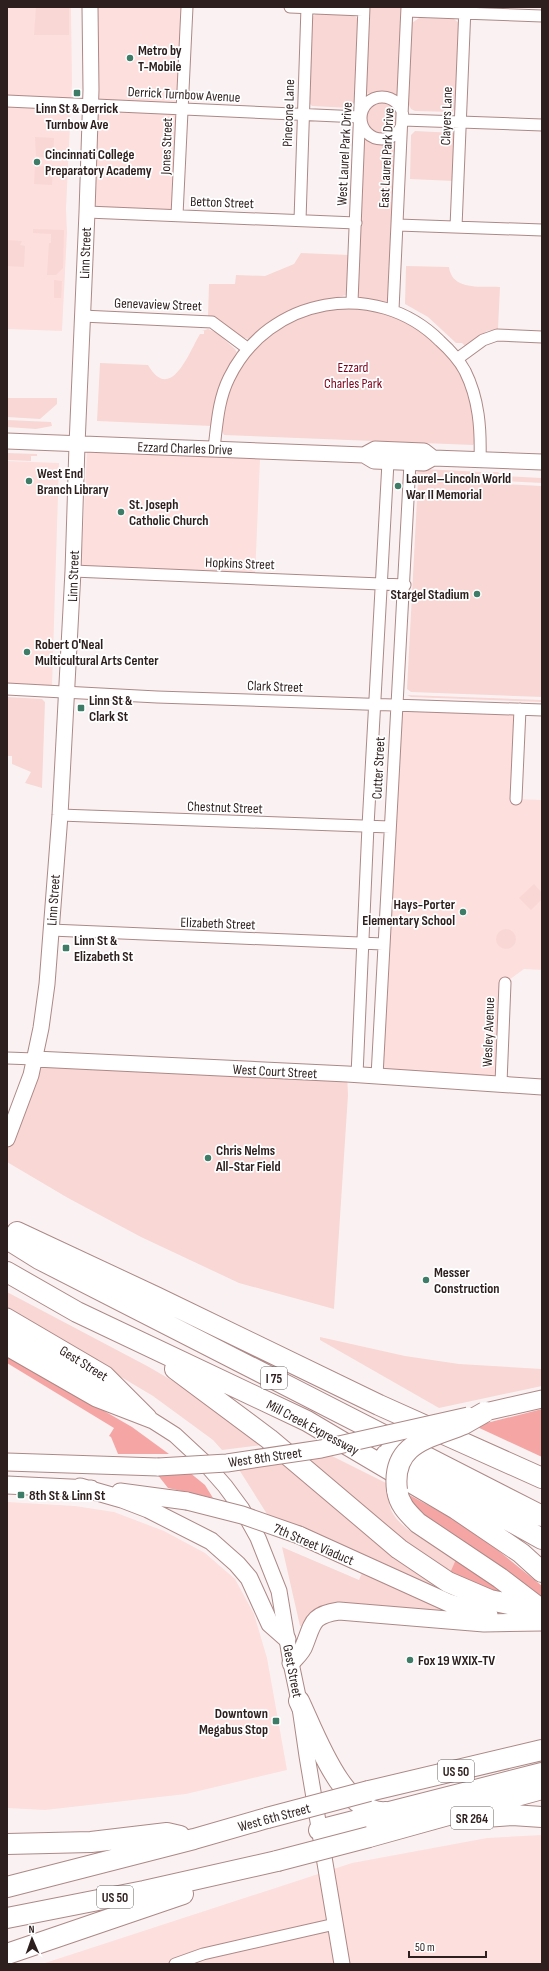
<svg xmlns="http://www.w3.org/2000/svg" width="549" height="1971" font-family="'Sofia Sans Condensed',sans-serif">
<rect width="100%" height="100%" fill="#faf2f2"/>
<!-- built -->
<path fill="#fddfde" d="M7,7h64l1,76 -6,126 1,24 -5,98 -55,-2z
M90,7h97l-10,208 -90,-3z
M87,452l173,7 -5,118 -174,-7z
M7,461l52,2 -7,224 -45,-2z
M396,705l124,4 -4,90 26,1v170l-18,-1 -19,14 -4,100 -124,-7z
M7,1502l68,4 39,6 50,19 41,22 30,26 19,35 13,44 20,112 -101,24 -141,16 -38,-2z
M542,1835v129h-500l310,-101 135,-25z"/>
<!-- green -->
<path fill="#f9d7d5" d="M36,7h33v28h-35z
M370,7h32l-5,89 -16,-5 -15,3z
M317,13l34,2 5,2 3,4 -3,80 -6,7 -38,-2 -4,-4 3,-84z
M419,18l35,1 6,5 -4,85h-2l-1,3 -38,-1 -4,-2 -3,-6 4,-80z
M365 117a16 16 0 1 1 32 0a16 16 0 1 1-32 0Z
M415,131l40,2 -2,48 -43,-2 1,-44z
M35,137l19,1 -1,21 -17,-3z
M367,139l12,5 16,-4 1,2 -6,162 -33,-6 7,-157z
M53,165l-1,20 -18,-1 1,-17z
M33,229l31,1 -1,38 -7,7h-9l2,-32h2v-9l-18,-1z
M7,240l15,1 -2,4 5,1 -1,21 -17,-1z
M301,253l48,2 -3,40 -52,14 -19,10 -25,20c-17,-1 -24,-21 -42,-23l1,-32h26l1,-9 29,1 29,-12z
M406,266l43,1c3,24 32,19 51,20l-2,42 -11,2 -22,15 -3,-3h-6l-28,-26 -23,-13z
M54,280l8,1 -1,17h-7z
M339,308c12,0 25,0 37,2 37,8 79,43 92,79 6,17 6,34 8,52l-3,4 -249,-10c-6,-9 0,-23 2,-32 12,-42 42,-76 83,-89 9,-3 20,-4 30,-6z
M208,329l9,4 18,16 2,4 -25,73 -115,-5 3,-58 48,2c23,39 41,-13 52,-31h4v-3h-2z
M7,398h50v6l-17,15 -33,-2z
M7,420l44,2 1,4 -16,3 -29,-2z
M7,453l30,1v2h-6v5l-24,-1z
M424,469l58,3 -1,8 -67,-4 4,-5z
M484,472h14l4,4 40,2v5l-58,-3z
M418,480l124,6v211l-131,-5 -4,-3z
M407,695l135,5v2l-131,-5z
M7,697l35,2 3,3 -3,86 -17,-5 6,-11 -19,-8v-8h-5z
M534,884l8,9v6l-11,11 -12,-12z
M496 939a10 10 0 1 1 20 0a10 10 0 1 1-20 0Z
M35,1059l312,15 1,21 -14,214 -95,-26 -98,-46 -73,-39 -61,-36v-23z
M7,1292l142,75 46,27 68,51 -41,5 -9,-10 -60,-44 -146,-87z
M320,1337l85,19 54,8 83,5v17l-103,22 -119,-68z
M328,1454l58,29c1,8 2,19 5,27 10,22 46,36 66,47l-8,18 -21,-12 -124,-103z
M284,1462l190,143 -207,-91 -29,-46z
M282,1547l77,33 4,-10 90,41 -2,6 -84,-9 -62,19 -5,-1z"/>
<!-- forest -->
<path fill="#f5a6a4" d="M7,1355l125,72 37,27h-51l-7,-17 -2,-1 5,-8 -107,-65z
M542,1409v48l-67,-31z
M189,1472l16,13 8,13 -45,-10 -11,-14z
M402,1491l55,30 37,26 48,39v13l-129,-87z
M457,1557l59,40 -16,-1 -51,-21z"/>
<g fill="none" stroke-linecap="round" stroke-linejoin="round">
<!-- street casing -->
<g stroke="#ad8886" stroke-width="13">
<path id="street" d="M290,7l73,3
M407,11l135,5
M361 118a21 21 0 1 1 42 0a21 21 0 1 1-42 0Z
M7,101l353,16
M403,120l139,5
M87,212l269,11
M177,215l10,-208
M300,220l7,-213
M398,225l144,5
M456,227l9,-220
M352,302l12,-295
M393,310l14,-303
M82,316l130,6 35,26
M457,359l26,-19 14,-5 45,2
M214,448c3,-23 4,-48 15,-70 39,-81 147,-101 211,-37 10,9 19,19 25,30 14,28 16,58 15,89
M73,571l332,14
M7,689l150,8 385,13
M516,799l4,-90
M60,815l330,12
M51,930l332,14
M7,1058l28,1
M357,1075l11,-249 20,-364
M377,1076l33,-613
M501,1083l4,-100
M175,1964l28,-10 132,-30"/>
</g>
<!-- secondary casing -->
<g stroke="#ad8886" stroke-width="17">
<path id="secondary" d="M7,441l357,14 10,6 50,2 9,-5
M364,455l11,-6 49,2 9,7 109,4
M35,1059l312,15 195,13
M7,1139l24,-64 10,-47 6,-44 13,-169 13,-244 4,-126 10,-233 4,-122 -1,-83
M7,1316l99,58 43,43
M7,1331l120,73
M7,1348l89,51 57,22 22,14 28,26 22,25 17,23 16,29 21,53 12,72 8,38 8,55 35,208"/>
</g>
<!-- primary casing -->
<g stroke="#ad8886" stroke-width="19">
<path id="primary" d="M485,1412l57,-13
M7,1462l151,5
M7,1485l84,4
M80,1487l42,12 26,10 63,32 26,23 12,14 21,46 17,15
M120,1492l67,9
M299,1535l150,68 40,12
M291,1663c4,-5 11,-11 13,-17 9,-22 7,-31 35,-35l145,12 58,-1"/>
</g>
<!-- highway casing -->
<g stroke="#ad8886" stroke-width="22">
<path id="highway" d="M17,1232l139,65 223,108 163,73
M7,1239l32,20 503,257
M7,1272l70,40 230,109 149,88 65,44 21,19
M175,1369l94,70 130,110 49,33 42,18 52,11
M386,1455l30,14 126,70
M397,1490c2,15 11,23 21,33l82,55 42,32
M299,1701c15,31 44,115 87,111
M369,1791l173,-41
M471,1818l41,-3 30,2
M319,1830l223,-57
M369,1837l173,-48
M7,1844l84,-2 76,-9 13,3
M7,1887l187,-48 73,-21
M7,1918l137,-27 133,-30
M7,1954l176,-60"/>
</g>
<!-- street -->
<use href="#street" stroke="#fff" stroke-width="11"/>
<!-- secondary -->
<use href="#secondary" stroke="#fff" stroke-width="15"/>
<!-- primary -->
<use href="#primary" stroke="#fff" stroke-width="17"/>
<!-- highway -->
<use href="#highway" stroke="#fff" stroke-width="20"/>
<!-- primary-bridge casing -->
<g stroke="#ad8886" stroke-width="19" stroke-linecap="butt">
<path id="primary-bridge" d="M158,1467l69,-4 94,-14 147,-33
M187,1501l55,14 57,20"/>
</g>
<!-- highway-bridge casing -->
<g stroke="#ad8886" stroke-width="22" stroke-linecap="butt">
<path id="highway-bridge" d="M397,1490c-6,-48 34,-52 67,-66 7,-4 14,-8 21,-12
M267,1818l102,-27
M277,1861l92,-24"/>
</g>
<!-- primary-bridge -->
<use href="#primary-bridge" stroke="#fff" stroke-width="17"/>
<!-- highway-bridge -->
<use href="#highway-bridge" stroke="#fff" stroke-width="20"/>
</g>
<!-- markers -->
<g fill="#3e7c68" stroke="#fff" stroke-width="1.5">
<circle cx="130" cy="58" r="4"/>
<rect x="73" y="89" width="8" height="8" rx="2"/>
<circle cx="37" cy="162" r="4"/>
<circle cx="29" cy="481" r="4"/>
<circle cx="398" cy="486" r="4"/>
<circle cx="121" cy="512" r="4"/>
<circle cx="477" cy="594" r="4"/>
<circle cx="27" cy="652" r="4"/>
<rect x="77" y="704" width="8" height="8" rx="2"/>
<circle cx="463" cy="912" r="4"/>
<rect x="62" y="944" width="8" height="8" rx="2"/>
<circle cx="208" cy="1158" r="4"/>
<circle cx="426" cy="1280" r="4"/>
<rect x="17" y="1491" width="8" height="8" rx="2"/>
<circle cx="410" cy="1660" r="4"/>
<rect x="272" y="1717" width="8" height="8" rx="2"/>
</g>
<g text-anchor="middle" stroke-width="3.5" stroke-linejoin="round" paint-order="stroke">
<!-- shield labels -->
<g fill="#fff" stroke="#6c6262" stroke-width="1">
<rect x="261" y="1367" width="26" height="22" rx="3"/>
<rect x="438" y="1760" width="36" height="22" rx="3"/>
<rect x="451" y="1807" width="42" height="22" rx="3"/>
<rect x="97" y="1886" width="36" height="22" rx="3"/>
</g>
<g font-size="13" font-weight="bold" fill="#2d1f1e">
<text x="274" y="1383">I 75</text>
<text x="456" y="1776">US 50</text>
<text x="472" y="1823">SR 264</text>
<text x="115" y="1902">US 50</text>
</g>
<!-- poi labels -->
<g font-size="14" font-weight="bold" fill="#2d1f1e" stroke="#fff" text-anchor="start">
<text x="138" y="55">Metro by<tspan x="138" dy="16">T-Mobile</tspan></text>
<text x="77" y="113" text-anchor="middle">Linn St &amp; Derrick<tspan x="77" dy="16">Turnbow Ave</tspan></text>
<text x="45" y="159">Cincinnati College<tspan x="45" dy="16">Preparatory Academy</tspan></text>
<text x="37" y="478">West End<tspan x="37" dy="16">Branch Library</tspan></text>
<text x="406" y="483">Laurel–Lincoln World<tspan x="406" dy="16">War II Memorial</tspan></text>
<text x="129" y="509">St. Joseph<tspan x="129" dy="16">Catholic Church</tspan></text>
<text x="469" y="599" text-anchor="end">Stargel Stadium</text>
<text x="35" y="649">Robert O'Neal<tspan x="35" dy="16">Multicultural Arts Center</tspan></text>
<text x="89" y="705">Linn St &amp;<tspan x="89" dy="16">Clark St</tspan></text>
<text x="455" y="909" text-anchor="end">Hays-Porter<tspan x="455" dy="16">Elementary School</tspan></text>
<text x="74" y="945">Linn St &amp;<tspan x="74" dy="16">Elizabeth St</tspan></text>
<text x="216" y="1155">Chris Nelms<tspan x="216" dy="16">All-Star Field</tspan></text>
<text x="434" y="1277">Messer<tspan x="434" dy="16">Construction</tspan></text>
<text x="29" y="1500">8th St &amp; Linn St</text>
<text x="418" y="1665">Fox 19 WXIX-TV</text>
<text x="268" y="1718" text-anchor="end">Downtown<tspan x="268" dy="16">Megabus Stop</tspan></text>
</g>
<!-- street labels -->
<g font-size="14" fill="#2d1f1e" stroke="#fff">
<text transform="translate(184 94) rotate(3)" y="5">Derrick Turnbow Avenue</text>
<text transform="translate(288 113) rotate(-88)" y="5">Pinecone Lane</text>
<text transform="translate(446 116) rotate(-88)" y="5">Clayers Lane</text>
<text transform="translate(166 146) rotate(-88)" y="5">Jones Street</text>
<text transform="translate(344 154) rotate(-87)" y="5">West Laurel Park Drive</text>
<text transform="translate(386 158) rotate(-87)" y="5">East Laurel Park Drive</text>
<text transform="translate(222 202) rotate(2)" y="5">Betton Street</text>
<text transform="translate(85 253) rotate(-88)" y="5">Linn Street</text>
<text transform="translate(158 304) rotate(2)" y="5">Genevaview Street</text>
<text transform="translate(185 448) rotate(2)" y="5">Ezzard Charles Drive</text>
<text transform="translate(240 563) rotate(2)" y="5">Hopkins Street</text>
<text transform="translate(73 576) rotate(-88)" y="5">Linn Street</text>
<text transform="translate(275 686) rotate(2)" y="5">Clark Street</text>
<text transform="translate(378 768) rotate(-87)" y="5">Cutter Street</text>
<text transform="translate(225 807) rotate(2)" y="5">Chestnut Street</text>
<text transform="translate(53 900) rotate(-86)" y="5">Linn Street</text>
<text transform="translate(218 923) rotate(2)" y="5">Elizabeth Street</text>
<text transform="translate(488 1032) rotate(-88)" y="5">Wesley Avenue</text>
<text transform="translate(275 1071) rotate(3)" y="5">West Court Street</text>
<text transform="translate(84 1363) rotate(32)" y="5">Gest Street</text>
<text transform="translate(313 1427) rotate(28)" y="5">Mill Creek Expressway</text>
<text transform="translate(265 1457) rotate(-8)" y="5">West 8th Street</text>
<text transform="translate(314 1544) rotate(23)" y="5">7th Street Viaduct</text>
<text transform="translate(293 1671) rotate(79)" y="5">Gest Street</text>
<text transform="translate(274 1817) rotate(-15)" y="5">West 6th Street</text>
</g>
<!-- park labels -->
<g font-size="14" fill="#7b001a" stroke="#fff">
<text x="353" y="372">Ezzard<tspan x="353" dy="16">Charles Park</tspan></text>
</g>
</g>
<!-- border -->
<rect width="549" height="1971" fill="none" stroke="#2d1f1e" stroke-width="16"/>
<!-- north arrow -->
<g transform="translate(32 1939) rotate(358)" stroke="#ffffff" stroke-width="3" paint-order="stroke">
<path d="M0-3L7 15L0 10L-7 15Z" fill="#2d1f1e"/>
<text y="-6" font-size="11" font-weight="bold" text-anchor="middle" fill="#2d1f1e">N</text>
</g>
<!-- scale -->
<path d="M409 1951v6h77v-6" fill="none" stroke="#2d1f1e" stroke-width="2"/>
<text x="415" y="1951" font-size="12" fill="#2d1f1e" stroke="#ffffff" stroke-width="3" paint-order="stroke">50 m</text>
</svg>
